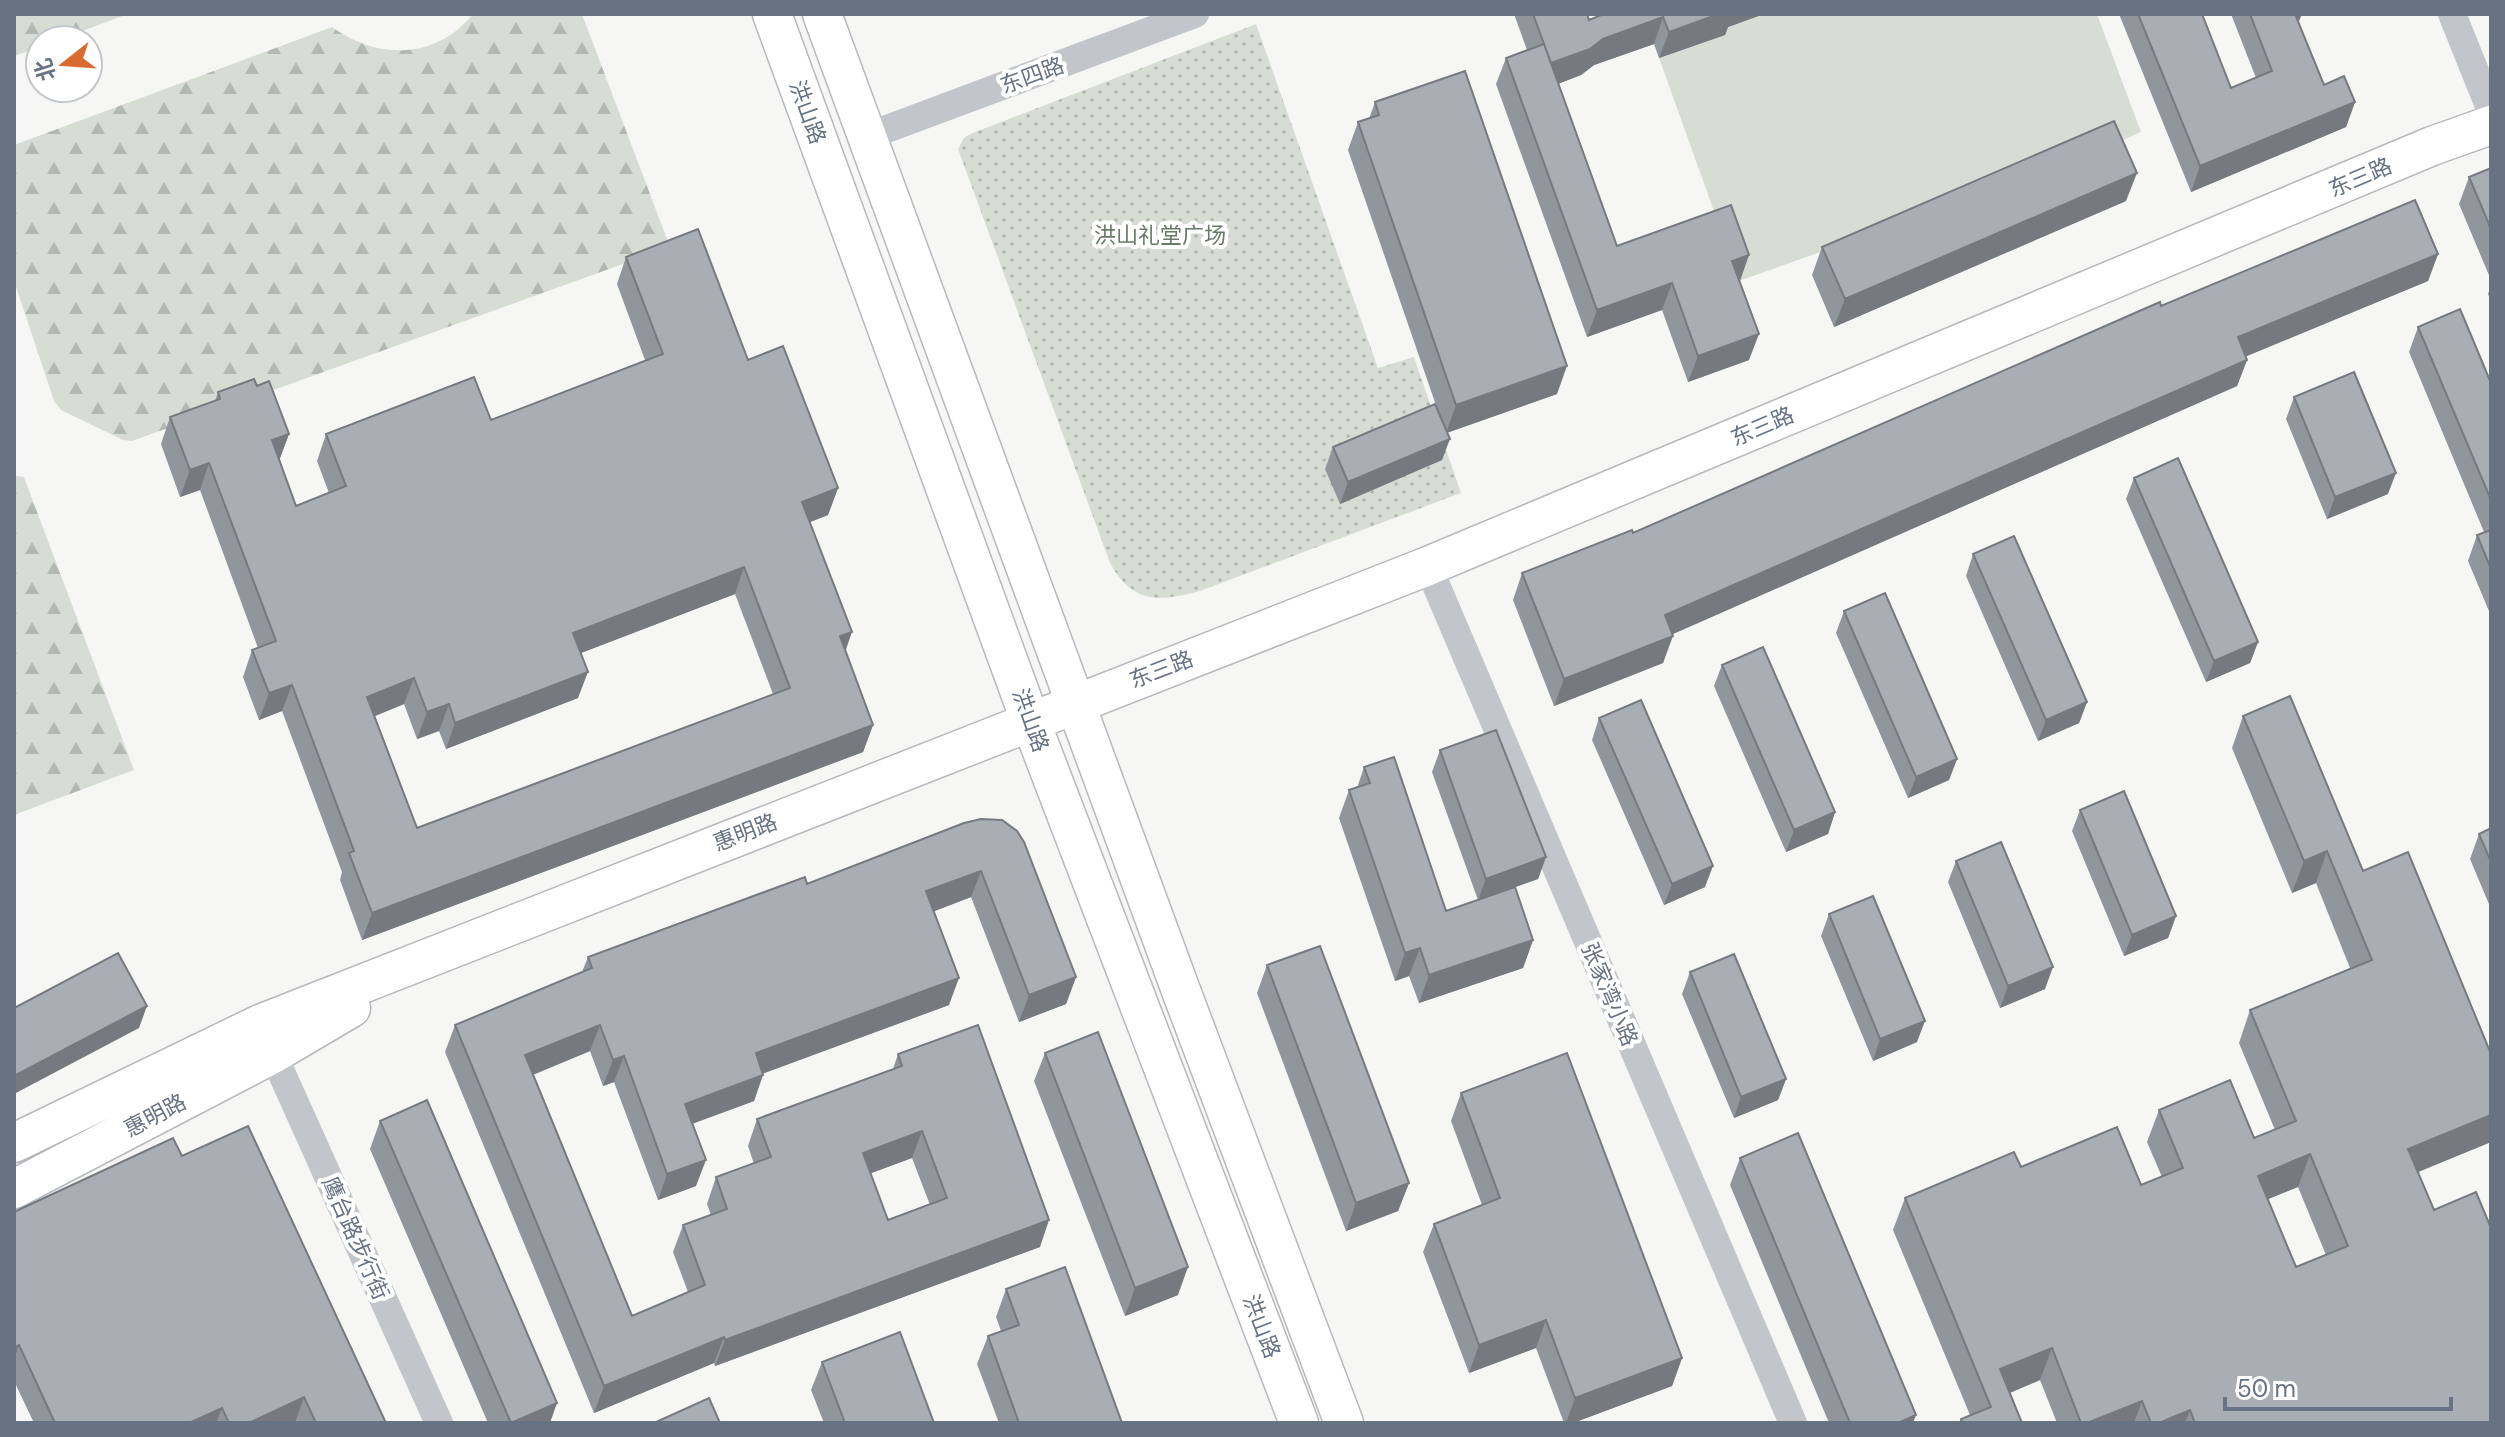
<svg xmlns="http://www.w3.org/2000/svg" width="2505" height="1437" font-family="'DM Sans','Noto Sans SC',sans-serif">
<defs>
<pattern id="grass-dots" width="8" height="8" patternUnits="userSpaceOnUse" patternTransform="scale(2)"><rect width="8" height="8" fill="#d7ddd5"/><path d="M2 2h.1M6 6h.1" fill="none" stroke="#b2b8b2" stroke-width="1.8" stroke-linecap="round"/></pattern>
<pattern id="forest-firs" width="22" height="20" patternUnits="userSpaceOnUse" patternTransform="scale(2)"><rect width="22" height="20" fill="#d7ddd5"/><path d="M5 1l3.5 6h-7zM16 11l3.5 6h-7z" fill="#b2b8b2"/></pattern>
</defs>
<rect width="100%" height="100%" fill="#f6f7f4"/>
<!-- grass -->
<path fill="url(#grass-dots)" d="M1256,24l122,344 36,-11 47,136 -261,98c-42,11 -67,13 -90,-28l-152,-414 6,-11 6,-4z"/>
<!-- forest -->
<path fill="url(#forest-firs)" d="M14,14h114l-70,26h-18v7l-26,9z
M473,14h109l88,233 -538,194 -9,-1 -62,-30 -7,-9 -40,-120v-136l318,-118c45,33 104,33 141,-13z
M16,476l8,1 110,293 -120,45z"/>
<!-- pitch -->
<path fill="#d7ddd5" d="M1764,14h333l44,118 -62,28 -340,121 -80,-223 66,-23 -5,-15z"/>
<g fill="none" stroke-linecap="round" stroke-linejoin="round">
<!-- secondary casing -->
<g stroke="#b5b8bd" stroke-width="41">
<path id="secondary" d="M772,14l258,706 269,703
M822,14l358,974 164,435
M14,1143l246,-119 1168,-458 1004,-420 59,-21
M14,1189l259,-135 78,-46"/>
</g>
<!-- street -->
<path stroke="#c2c5c9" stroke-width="28" d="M2452,14l39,97
M868,136l327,-122
M1428,566l365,857
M273,1054l166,369"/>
<!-- secondary -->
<use href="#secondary" stroke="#fff" stroke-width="38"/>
</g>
<!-- wall -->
<path fill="#91969c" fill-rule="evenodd" d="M1514,14h73l2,6 15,-6h160l-36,13 -3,8 -66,23 -5,-14 -60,21 -13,10 -23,9 59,162 122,35 10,79 -61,22 -26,-72 -75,27 -91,-253 10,-26 21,-8z
M2119,14h83l29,74 25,-10 -25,-64h71l-4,7 26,64 31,17 -9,25 -155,65z
M1375,102l182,292 -110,39 -5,27 -102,44 -15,-35 8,-22 106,-33 -91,-264 10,-28 11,-3z
M2491,168v112l-32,-76 10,-27z
M2126,201l-292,126 -22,-52 10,-28z
M2438,254l-10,27 -182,75 1,4 -10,26 -565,248 -9,29 -109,43 -41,-106 9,-27 111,-40 528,-227z
M626,257l122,103 90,128 -10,27 -18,7 35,129 28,74 -10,27 -501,188 -22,-60 2,-8 -60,-161 -23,9 -16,-43 9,-27 6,-2 -58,-158 -20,7 -19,-53 9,-27 45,-16 3,-9 39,-6 32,48 -10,26 17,46 33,-13 -12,-32 9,-27 165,-14 154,-60 -28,-76zM735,594l38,100 -356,134 -42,-112 29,-12 13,35 22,-8 7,18 132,-51 2,-45z
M2491,285v17l-3,-8z
M2418,327l73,56v233l-23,-55 9,-26 7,-3 -75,-180z
M2294,397l94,97 -61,25 -41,-100z
M2134,478l124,164 -8,21 -44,19 -80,-183z
M1973,554l114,148 -8,21 -41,18 -72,-165z
M1844,611l113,148 -8,21 -41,18 -72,-165z
M1722,665l113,147 -7,22 -42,18 -72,-166z
M2243,716l120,155 128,183v88l-73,30 73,251h-434l-17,-43 -30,13 12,30h-63l2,-4 9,-4 -77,-185 12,-32 116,-31 120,18 21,-8 -15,-35 12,-32 95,28 21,-8 -36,-87 11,-33 100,-42 -34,-85 -24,10 -60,-145zM2298,1187l28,68 -30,12 -28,-68z
M1599,718l106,169 -41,18 -72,-165z
M1440,750l106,107 -8,22 -23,8 18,53 -10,28 -104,35 -10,-27 -14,5 -56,-163 10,-28 8,-2 7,-21 82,144 32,-11 -46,-128z
M2080,810l96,106 -8,22 -44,18 -52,-125z
M2491,828v81l-21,-50 9,-25z
M1024,842l52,135 -10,27 -47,18 -48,-125 -37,14 15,94 -186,68 -9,28 -62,23 4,62 -38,14 -44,-118 -11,4 -13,-35 -57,24 99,241 56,-24 -15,-40 10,-27 28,-10 -4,-11 9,-27 38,-13 -6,-18 9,-27 136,-50 5,-15 142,193 -325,119 -1,-3 -120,50 -149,-361 10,-27 127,-53 6,-15 219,-73zM912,1158l18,47 -42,15 -18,-47z
M1956,861l89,128 -45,19 -52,-126z
M1829,914l88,128 -44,19 -52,-125z
M1267,965l142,218 -11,28 -52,20 -89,-238z
M1690,972l96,107 -8,21 -44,18 -52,-124z
M1045,1053l133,242 -53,21 -91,-235z
M1461,1093l221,265 -10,28 -99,37h-9l-28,-75 -67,25 -46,-121 11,-28 48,-19 -31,-84z
M380,1121l170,302h-62l-118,-274z
M182,1156l204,267h-352l-20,-42v-169z
M1740,1158l173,265h-84l-99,-238z
M1006,1289l116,134h-123l-22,-59 11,-28 13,-5 -5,-14z
M822,1362l112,61h-110l-13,-33z"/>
<!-- shaded-wall -->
<path fill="#767a7f" d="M1719,14h45l-36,13 -3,8 -66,23 10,-26z
M2287,14h15l-3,7 -17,7z
M1663,17l-9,27 -60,21 -13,10 -39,15 9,-27 52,-24z
M2355,102l-9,25 -155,65 9,-26z
M2137,173l-11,28 -292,126 11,-28z
M2438,254l-10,27 -200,83 10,-27z
M1749,255l-9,26 -8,-20z
M1672,283l-10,27 -75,27 10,-27z
M1759,334l-10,26 -61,22 10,-26z
M2247,360l-10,26 -582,256 10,-27z
M1567,366l-10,28 -111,39 10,-28z
M289,434l-10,27 -7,-21z
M1450,439l-8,21 -102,44 8,-22z
M209,463l-9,27 -20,7 10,-27z
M2396,473l-8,21 -61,25 8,-22z
M838,488l-10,27 -36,14 10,-27z
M744,567l-9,27 -172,66 10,-27z
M852,632l-9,26 -3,-22z
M1673,636l-10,27 -109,43 10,-27z
M2258,642l-8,21 -44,19 8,-21z
M588,672l-10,26 -132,51 9,-26z
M414,678l-10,26 -46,19 9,-26z
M292,685l-10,26 -23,9 10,-27z
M2087,702l-8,21 -41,18 8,-21z
M449,704l-10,27 -22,8 10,-27z
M873,725l-10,27 -501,188 10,-27z
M1957,759l-8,21 -41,18 8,-21z
M1835,812l-7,22 -42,18 8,-22z
M2327,851l-11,32 -24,10 12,-32z
M1546,857l-8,22 -60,21 8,-21z
M1713,866l-8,21 -41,18 8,-21z
M981,871l-10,26 -54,21 9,-27z
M2176,916l-8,22 -44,18 8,-21z
M1533,940l-10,28 -104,35 10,-28z
M1420,948l-11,28 -14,5 10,-28z
M2053,967l-8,22 -45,19 8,-22z
M1076,977l-10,27 -47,18 10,-27z
M959,978l-10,27 -203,75 10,-27z
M147,1006l-8,22 -125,66v-18z
M1925,1021l-8,21 -44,19 7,-22z
M600,1025l-10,26 -75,31 10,-27z
M624,1056l-10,26 -11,4 10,-26z
M763,1075l-9,26 -79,29 10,-26z
M1786,1079l-8,21 -44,18 7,-21z
M2491,1115v27l-95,39 12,-32z
M922,1131l-10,27 -59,22 10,-27z
M2310,1154l-12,33 -52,21 12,-32z
M706,1160l-10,26 -38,14 9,-26z
M1409,1183l-11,28 -52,20 10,-28z
M1049,1220l-9,27 -325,119 10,-26z
M1188,1267l-10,28 -53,21 10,-28z
M1546,1320l-10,28 -67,25 10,-28z
M724,1337l-10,26 -120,50 10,-27z
M19,1345l-5,14v-11z
M2052,1348l-12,32 -52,22 12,-33z
M1682,1358l-10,28 -99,37h-7l9,-25z
M304,1397l-9,26h-46z
M2142,1401l-8,22h-47z
M557,1403l-7,20h-39z
M222,1408l-6,15h-27z
M2190,1410l-5,13h-26z
M1916,1415l-3,8h-15z"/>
<!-- building -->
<path fill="#a9aeb5" stroke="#767a7f" stroke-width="2" fill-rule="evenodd" d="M1533,14h54l2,6 15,-6h115l-50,18 -6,-15 -60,22 -13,10 -39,14z
M2138,14h64l29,74 41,-17 -22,-57h45l29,71 20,-9 11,26 -155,64z
M1544,44l73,202 114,-41 18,50 -17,6 27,73 -61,22 -26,-73 -75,27 -91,-252z
M1465,71l102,295 -111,39 -98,-283 21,-7 -4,-13z
M2114,121l23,52 -292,126 -23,-52z
M2491,168v61l-22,-52z
M2415,200l23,54 -200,83 9,23 -582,255 8,21 -109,43 -42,-106 110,-43 1,3 527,-231 1,4z
M698,229l50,131 35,-14 55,142 -36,14 50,130 -12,4 33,89 -501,188 -23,-60 5,-2 -62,-166 -23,8 -17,-43 24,-9 -67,-178 -19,7 -20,-53 50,-18 -2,-7 36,-13 3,7 12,-5 20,53 -17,6 24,66 50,-20 -20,-52 148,-57 17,43 172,-66 -37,-97zM744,567l46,121 -373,140 -50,-131 47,-19 13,34 22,-8 6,19 133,-51 -15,-39z
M2460,309l31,74v117l-73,-173z
M2354,372l42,101 -61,24 -41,-100z
M1435,404l15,35 -102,43 -15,-35z
M2178,458l80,184 -44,19 -80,-183z
M2491,530v39l-14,-34z
M2014,536l73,166 -41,18 -73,-166z
M1885,593l72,166 -41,18 -72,-166z
M1763,647l72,165 -41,18 -72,-165z
M2290,696l73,175 45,-19 83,202v61l-83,34 26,61 42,-18 15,36v195h-296l-5,-13 -31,13h-8l-9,-22 -55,22h-6l-29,-75 -52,21 22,54h-60l-1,-4 30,-12 -86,-209 109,-46 7,15 96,-40 24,58 42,-17 -24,-58 71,-30 24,58 42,-17 -46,-111 122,-50 -45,-109 -23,10 -61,-145zM2310,1154l38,92 -52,21 -38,-91z
M1641,700l72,166 -41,18 -73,-166z
M1496,730l50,127 -60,22 -46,-129z
M1394,757l52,154 69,-24 18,53 -104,35 -9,-27 -15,5 -56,-163 21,-7 -6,-16z
M2124,791l52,125 -44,19 -52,-125z
M981,819l21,1 15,11 7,11 52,135 -47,18 -48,-124 -55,20 33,87 -203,75 7,22 -78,29 21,56 -39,14 -43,-118 -11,4 -13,-35 -75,30 107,261 73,-31 -22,-60 44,-16 -11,-32 55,-20 -14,-38 145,-53 -4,-12 80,-29 71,195 -324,120 -1,-3 -120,49 -149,-361 137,-57 -4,-11 217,-80 2,7 157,-61zM922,1131l25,67 -59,22 -25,-67z
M2491,828v34l-12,-28z
M2001,842l52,125 -45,19 -52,-125z
M1873,896l52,125 -45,18 -51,-125z
M1320,946l89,237 -53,20 -89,-238z
M118,953l29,53 -133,70v-68z
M1734,954l52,125 -45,18 -51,-125z
M1098,1032l90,235 -53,21 -90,-235z
M1567,1053l115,305 -107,40 -29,-78 -67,25 -45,-121 66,-26 -39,-105z
M427,1100l130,303 -46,20 -131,-302z
M248,1126l138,297h-70l-12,-26 -55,26h-20l-7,-15 -33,15h-134l-36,-78 -5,3v-136l159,-74 9,18z
M1798,1133l118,282 -18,8h-48l-110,-265z
M1065,1267l57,156h-103l-31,-87 31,-11 -13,-36z
M900,1332l34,91h-89l-23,-61z
M709,1398l11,25h-66z"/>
<g text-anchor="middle" stroke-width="8" stroke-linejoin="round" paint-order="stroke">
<!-- street labels -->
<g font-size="22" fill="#677383" stroke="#fff">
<text transform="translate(1032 75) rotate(-20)" y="8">东四路</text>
<text transform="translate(808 112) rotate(70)" y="8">洪山路</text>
<text transform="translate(2360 177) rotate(-23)" y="8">东三路</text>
<text transform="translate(1762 426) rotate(-23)" y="8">东三路</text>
<text transform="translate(1161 669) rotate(-21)" y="8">东三路</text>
<text transform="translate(1031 720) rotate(70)" y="8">洪山路</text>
<text transform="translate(745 832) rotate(-21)" y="8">惠明路</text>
<text transform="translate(1610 994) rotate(67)" y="8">张家湾小路</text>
<text transform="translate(155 1115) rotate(-28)" y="8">惠明路</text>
<text transform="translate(356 1238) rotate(66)" y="8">鹰台路步行街</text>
<text transform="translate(1262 1326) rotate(69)" y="8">洪山路</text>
</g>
<!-- park labels -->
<g font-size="22" fill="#677b66" stroke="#fff">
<text x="1160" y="243">洪山礼堂广场</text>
</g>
</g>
<!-- border -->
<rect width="2505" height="1437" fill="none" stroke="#677383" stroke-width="32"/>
<!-- north arrow -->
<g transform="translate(64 64) rotate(253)"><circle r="38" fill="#ffffff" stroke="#c2c7cd" stroke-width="2"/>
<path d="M0-6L14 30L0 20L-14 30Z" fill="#da6a30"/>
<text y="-12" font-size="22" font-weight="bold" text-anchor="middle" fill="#677383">北</text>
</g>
<!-- scale -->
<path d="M2225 1397v12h226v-12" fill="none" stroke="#677383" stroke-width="4"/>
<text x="2237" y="1397" font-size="24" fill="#677383" stroke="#ffffff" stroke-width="6" paint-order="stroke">50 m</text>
</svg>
